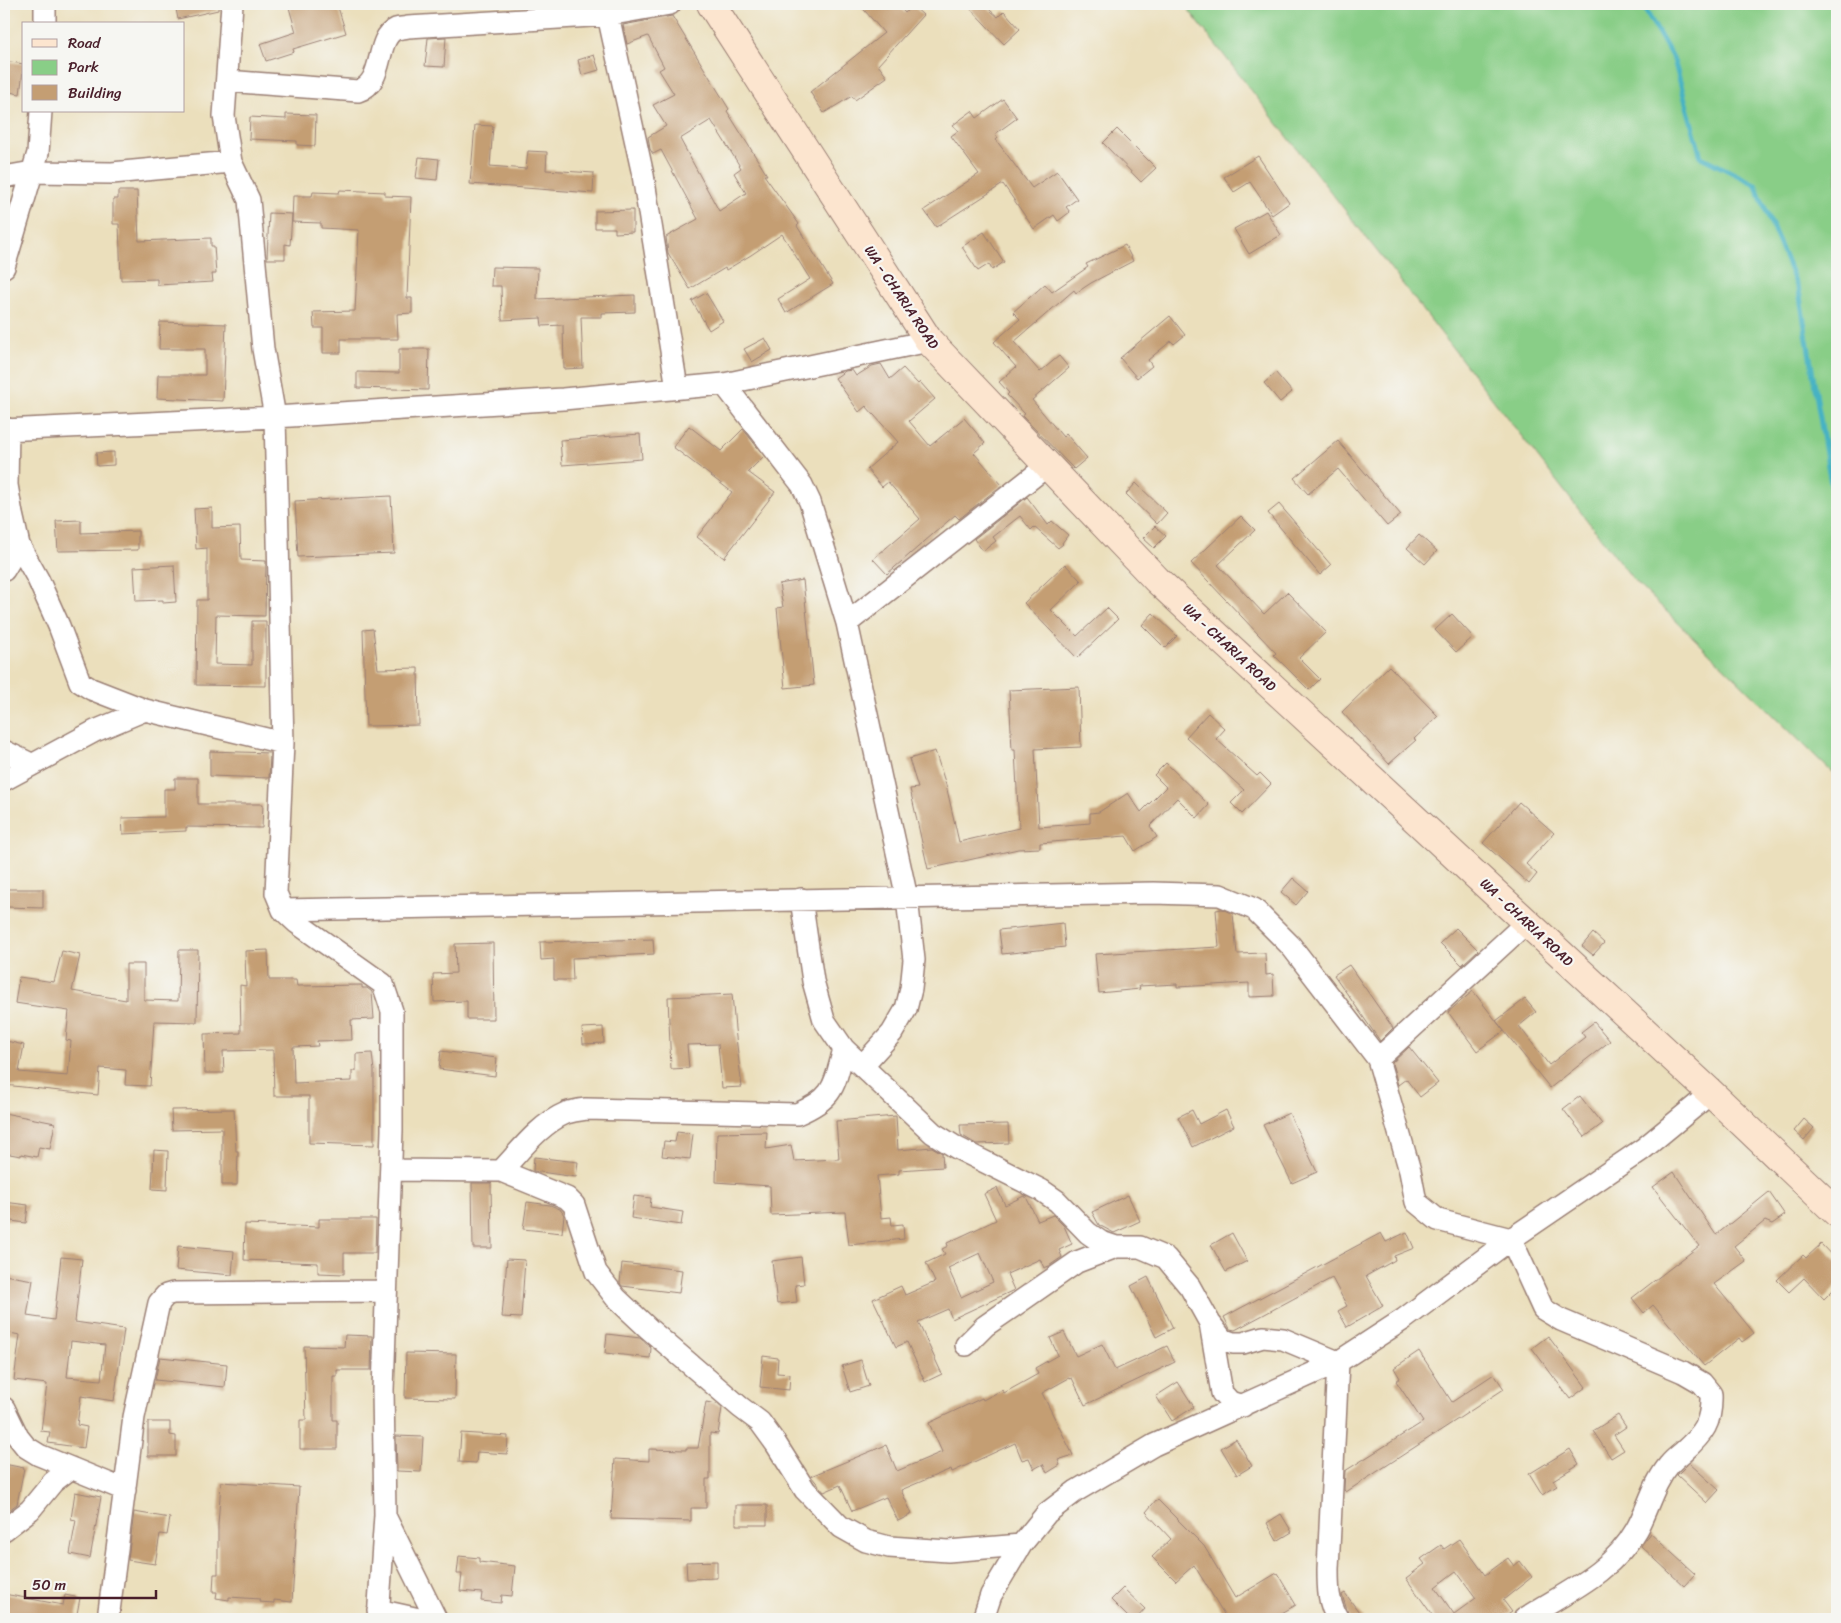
<svg xmlns="http://www.w3.org/2000/svg" width="1841" height="1623" font-family="Sriracha,sans-serif">
<rect width="100%" height="100%" fill="#f6f6f2"/>
<filter id="ink" filterUnits="userSpaceOnUse"><feTurbulence type="fractalNoise" baseFrequency=".02" numOctaves="2"/><feDisplacementMap in="SourceGraphic" scale="10" xChannelSelector="R" yChannelSelector="G"/><feConvolveMatrix kernelMatrix="1 2 1 2 8 2 1 2 1" color-interpolation-filters="sRGB"/></filter>
<filter id="wash" filterUnits="userSpaceOnUse"><feTurbulence type="fractalNoise" baseFrequency=".0096" numOctaves="4" result="noise"/><feDisplacementMap in="SourceGraphic" scale="20" xChannelSelector="R" yChannelSelector="G"/><feGaussianBlur stdDeviation="1.12" result="paint"/><feColorMatrix in="noise" values="0 0 0 0 0 0 0 0 0 0 0 0 0 0 0 0 0 1.4 0 .05"/><feComposite in="paint" operator="in"/></filter>
<g filter="url(#wash)">
<rect width="100%" height="100%" fill="#ebdfbc"/>
<!-- green -->
<path fill="#89ce87" stroke="#6a7659" d="M1184,4h653v773l-204,-198z"/>
<g fill="none" stroke-linecap="round" stroke-linejoin="round">
<!-- stream -->
<path stroke="#46b2c3" stroke-width="5" d="M1642,4l32,56 27,97 54,27 44,107 37,223 1,1"/>
</g>
<g id="blocks">
<!-- building -->
<path fill="#c49e73" fill-rule="evenodd" d="M175,4h43v6l-40,9z
M288,4h49l9,29 -53,16 1,3 -28,9 -6,-17 36,-12z
M859,4h38l8,9 7,-8 11,10 -45,50 9,12 -32,23 -3,-4 -28,17 -14,-21 74,-59z
M966,4h17l15,13 6,-6 16,18 -16,15z
M672,16l57,93 -2,2 40,64h-3l35,49 -2,2 36,58 -47,29 -8,-14 32,-20 -28,-45 -31,21 -25,15 -1,-2 -35,21 -22,-36 -2,-16 32,-18 -37,-69 -8,4 -3,-5 -2,-12 18,-11 -13,-21 21,-11 -15,-24 5,-3 -16,-31 -21,8 -4,-19zM711,120l30,48 -7,5 12,20 -27,18 -39,-72z
M446,37l-2,30 -19,-1 3,-28z
M594,55l5,15 -17,5 -4,-15z
M4,61l20,3 -4,30 -16,-3z
M1003,99l14,19 -22,16 3,4 -2,2 36,48 25,-17 20,28 -11,8 4,5 -12,9 -4,-6 -20,14 -31,-45 -67,43 -12,-17 55,-36 -28,-38 7,-5 -5,-6 19,-14 5,7z
M286,114l30,1 -1,31 -18,-1v-4l-48,-2 1,-22 36,2z
M475,125l18,1 -3,40 36,3 2,-18 19,1 -1,18 48,3 -1,20 -123,-9z
M1117,129l39,39 -15,14 -38,-39z
M1258,156l31,47 -17,12 -22,-33 -16,10 -10,-15z
M419,157l20,2 -2,21 -21,-2z
M340,190l45,2v4l26,1 -4,101h5v15l-15,1 1,25h-57v14h-18v-25h-9l-1,-16 42,-1 4,-81 -38,-2v-5l-29,-1 1,-26h19l1,-4 26,1z
M118,191h19l2,50 72,-3v8h3l2,28h-4l1,8 -56,3v-6l-36,1 -2,-56h-6v-25h5z
M633,210v22l-18,1v-5h-20v-17z
M1266,211l15,24 -32,19 -15,-25z
M269,213l23,1 -2,31 -5,-1v15h-18z
M984,232l20,30 -12,8 -3,-6 -11,7 -16,-24z
M1125,245l8,16 -42,22 -15,10 -2,-3 -60,52 26,30 19,-16 10,12 -37,32 31,37 3,-3 21,24 -13,11 -52,-53 3,-2 -18,-19 2,-2 -10,-11 17,-15 -22,-25 26,-23 -7,-7 32,-28 7,8 36,-25 -2,-3z
M492,267l46,1 -1,31 98,-4v17l-33,1v4h-21l2,51 -19,1 -1,-44 -21,1 -1,-8 -39,2 -1,-34h-10z
M706,293l17,28 -14,9 -17,-29z
M1170,316l15,19 -11,9 -3,-3 -23,19 4,6 -15,12 -17,-20z
M160,322l66,2 -3,77 -66,-3 1,-23h47v-26h-46z
M765,338l7,12 -20,12 -8,-13z
M399,349h30l-1,41 -71,-2v-16l42,1z
M881,364l9,15 13,-11 15,16 2,-2 15,17 -26,22 21,25 34,-28 21,25 -11,10 28,32 -43,34 -4,-4 -68,59 -14,-15 47,-40 -32,-37 -6,5 -15,-18 31,-27 -32,-36 -7,6 -24,-34 10,-7 7,-1 4,6 16,-10z
M1276,373l16,19 -12,10 -16,-19z
M689,426l32,25 22,-22 21,27 -16,16 27,20 -51,66 -27,-21 35,-45 -59,-45z
M640,434l2,25 -80,6 -2,-25z
M1338,441l63,74 -14,11 -49,-57 -30,25 -14,-16z
M114,452v13l-17,1 -1,-13z
M1136,483l31,30 -10,11 -31,-30z
M391,496l3,57 -96,4 -3,-56z
M1027,497l21,28 4,-4 16,14 -6,8 1,1 -5,4 -24,-21 -3,3 -11,-14 -27,21 3,4 -13,10 -9,-12z
M1279,504l52,61 -11,10 -52,-62z
M212,508v20l28,-1 1,33 25,1 -1,55 -49,-1 -1,49 37,1v-44h14v65l-70,-1 1,-85h10v-52l-11,1 -2,-40z
M1241,516l14,14 -37,35 46,49 23,-22 39,40 -27,26 21,21 -11,11 -35,-35 2,-2 -85,-90z
M81,520v13l57,-2v19l-80,1 -2,-30z
M1155,526l11,10 -12,12 -11,-10z
M1419,535l18,16 -12,13 -18,-16z
M1065,564l16,17 -30,29 26,26 30,-28 11,11 -41,39 -53,-55z
M174,565l2,37 -13,1v-3l-27,1 -2,-34z
M803,580l11,105 -29,3 -8,-80 6,-1 -4,-23z
M1153,613l24,23 -12,12 -23,-23z
M1452,614l21,23 -17,15 -21,-22z
M373,629l5,40 40,-1 1,57 -53,1 -3,-96z
M1389,666l49,50 -24,23 2,1 -27,24 -47,-52z
M1079,687l2,60 -46,2 4,78 51,-4v-10l9,-1 29,-19 13,19 25,-25 -12,-12 12,-12 43,42 -12,13 -20,-20 -27,28 7,11 -22,14 -9,-15 -86,7v5l-22,1 -90,20 -18,-80 8,-1 -9,-29 26,-8 11,34 13,57 60,-14 -4,-78h-3l-3,-60z
M1208,713l17,16 -9,10 41,37 3,-3 11,11 -29,30 -11,-11 13,-13 -58,-53z
M210,751l60,2 -1,25 -59,-2z
M175,778h23v26h65l-1,24 -76,-1v4l-63,3 -1,-16 42,-1v-28h11z
M1519,802l35,31 -28,31 11,10 -8,10 -46,-41z
M1293,878l15,13 -12,14 -15,-13z
M7,889h36v19l-37,-1z
M1222,909l11,5 4,40 28,-1 1,22 7,-1 1,22 -25,1v-14l-72,4v-3l-38,2 1,3 -41,4 -4,-39 124,-7 -3,-37z
M1063,923l2,24 -63,7 -3,-24z
M1456,928l22,22 -16,15 -22,-22z
M1593,933l11,10 -11,12 -11,-9z
M653,939l1,15 -82,4 1,22h-19v-21l-13,1 -1,-18z
M493,943l1,76h-27v-18l-33,1 -1,-28 23,-1 -1,-29z
M179,950h19l-1,72 -43,-1 -4,65 -25,-1 1,-15 -26,-2 -2,27 -94,-10v-32l2,-12 18,4 -5,27 49,4 3,-35 -5,-1 3,-29 -54,-8 4,-26 35,5 8,-31 18,4 -8,36 54,9v-36h18v36l34,1z
M268,950l1,30h27l1,6 65,-1v3h5l5,4 2,27 -23,1 1,20 -35,1 1,5 -25,1 1,36 58,-2v-10h4v-17l16,-1 2,18v74l-65,-2v-47h-35l-1,-46 -50,1 1,22h-19l-1,-39 37,-1 -1,-48 6,1 -1,-35z
M1349,965l44,63 -13,13 -46,-66z
M1473,991l31,40 -27,20 -29,-39z
M732,994l3,35 7,58 -20,1 -4,-44 -31,1 2,23 -18,1 -3,-72z
M1525,999l11,13 -17,14 30,39 36,-28 -4,-5 13,-10 16,19 -60,47 -54,-67z
M603,1027l1,16 -21,1 -1,-16z
M1409,1047l29,36 -18,14 -14,-18 -8,6 -6,-22z
M441,1051l56,7 -2,18 -56,-7z
M1580,1096l22,28 -17,13 -22,-28z
M234,1109l2,42h2l-1,34h-15v-56l-50,1 -1,-20z
M1192,1110l7,14 27,-14 8,16 -41,21 -15,-30z
M4,1113l51,10 -5,26 -11,-2 -2,10 -16,-3v2l-17,-3z
M1289,1113l28,59 -25,11 -29,-58z
M896,1116l2,34 34,-3 10,6 1,14 -44,3v4l-22,2 4,42 10,-1 1,8 11,-1 1,15 -55,6 -4,-33 -74,3 -1,-29 -54,-4 1,-49 50,-1 -1,17 25,-4 3,16 45,-2 -3,-38z
M1804,1119l10,9 -10,12 -10,-9z
M1008,1124l1,19 -33,1 -15,-9 -1,-10z
M677,1132l16,2 -3,25 -28,-3 2,-15 11,1z
M154,1150l14,1 -1,39 -15,-1z
M534,1157l44,5 -2,15 -43,-6z
M1674,1172l42,63 53,-43 16,23 -13,9 -7,-3 -31,25 12,15 -32,23 40,49 -12,9 -3,-4 -35,28 -51,-61 -9,8 -12,-15 67,-52 -46,-59z
M472,1183h19l1,65h-19z
M997,1188l8,17 19,-9 2,1 12,24 15,-6 11,11 8,18 -13,6 3,7 -13,9 -5,2 -4,-9 -33,15 7,16 -62,29 -4,-10 -30,13 24,52 -17,8 -18,-40 -11,5 -23,-48 28,-13 4,9 30,-13 -9,-19 19,-9 -3,-5 6,-3 -1,-3 49,-23 -12,-26zM980,1253l13,29 -32,15 -13,-29z
M1128,1195l12,26 -26,12 -15,-8 -7,-13z
M634,1196l17,2 -1,9 33,5 -2,13 -50,-7z
M4,1202l24,3 -2,18 -22,-3z
M527,1202l23,3 10,4 4,6 -2,18 -39,-4z
M319,1219h57l-1,34h-31v21l-26,-1v-10l-74,-3 1,-36 74,3z
M1407,1232l7,16 -20,8 1,4 -29,16 17,30 -36,21 -9,-16 9,-5 -15,-28 -97,52 -5,-1 -6,-12 157,-84 5,9z
M1232,1233l15,28 -21,11 -15,-27z
M1821,1244l16,17v25l-13,13 -20,-21 -15,14 -12,-12 26,-25 3,3z
M178,1246l56,5 -2,24 -56,-5z
M61,1257l21,2 -7,63 49,7 -10,72 -33,-5 -4,29 10,2 -3,21 -36,-5 2,-11 -9,-1 6,-47 -33,-4 6,-45 -16,-3v-57l29,5 -6,36 27,4zM71,1341l34,4 -4,35 -34,-3z
M801,1257l3,27 -9,1 2,17 -20,2 -5,-43z
M507,1259l18,1 -4,58 -19,-1z
M622,1263l60,7 -3,23 -57,-7 -2,-3z
M1148,1277l25,51 -17,9 -25,-51z
M1064,1332l12,24 26,-12 13,26 52,-24 8,16 -90,43 -13,-27 -2,1 -1,-1 -27,15 31,62 -15,5 2,5 -13,8 -4,-9 -9,5 -5,-11 -7,2 -7,-17 -63,29 -1,-3 -50,21 11,24 -14,7 -12,-24 -34,14 -12,-26 -16,7 -13,-16 75,-31 11,26 45,-19 -13,-29 53,-25 1,2 19,-10 2,3 34,-19 -3,-6 23,-13 -8,-17z
M607,1334l33,4 11,10 -1,10 -45,-5z
M345,1335l27,1 -1,34h-34v6h-4v44h4v29h-37v-29h6l-2,-74 40,1z
M1548,1336l38,51 -16,12 -38,-51z
M1419,1351l33,51 42,-28 10,15 -158,103 -2,-2 1,-19 78,-49 -27,-41 4,-3 -6,-10z
M406,1353l50,1 -1,45 -50,-1z
M763,1356l15,2 -1,15 13,1 -1,16 -29,-3z
M160,1357l67,7 -2,23 -70,-7z
M861,1360l8,26 -19,6 -8,-26z
M1178,1382l16,25 -22,14 -16,-25z
M706,1402l11,2 5,4 -4,26 -8,-1v46h-4v29h-15v13l-80,-2 4,-60 34,2v-12l37,1v-2h12z
M1618,1415l8,12 -12,8 10,15 -13,8 -18,-27z
M148,1422h22v13l6,1v20h-28z
M461,1433l47,3 -1,18 -30,-2 -1,11 -17,-1z
M396,1436l27,1 -2,35 -24,-1z
M1236,1439l16,27 -15,9 -16,-27z
M1570,1449l9,15 -26,16 4,6 -15,9 -13,-21z
M1689,1463l30,27 -12,13 -30,-28z
M4,1464l20,4 -7,36 -8,6h-5z
M221,1482l78,5 -7,115 -18,-2v3l-15,-1 1,-3 -31,-2v3l-13,-2 1,-6h-4l1,-18h4v-49z
M75,1492l26,5 -11,61 -20,-4 6,-34 -5,-1z
M1157,1499l47,47 31,52 42,-25 19,32 -25,14h-44l-33,-54 -18,16 -24,-24 19,-18 -25,-27z
M736,1505h31v20h-31z
M134,1512l36,6 -3,17 -7,-1 -5,30 -27,-4z
M1281,1514l11,18 -15,9 -10,-18z
M1650,1533l45,41 -11,12 -43,-40z
M1459,1539l26,36 23,-17 6,8 6,-5 12,16 -29,23 9,12 -11,7h-66l-29,-41 19,-14 -4,-5 20,-14 3,4zM1456,1571l20,27 -22,16 -19,-27z
M459,1556l20,2v4l36,4 -3,30 -10,-1 -1,8 -20,-2 1,-8 -22,-2 2,-17h-5z
M717,1561v17l-30,1 -1,-17z
M1123,1588l22,21 -9,10h-6l-19,-19z
M1345,1593l19,26h-14l-8,-24z
M4,1594l59,11 2,-10 15,3 -4,21h-61l-11,-2z"/>
</g>
</g>
<g filter="url(#ink)">
<use href="#blocks" fill-opacity="0" stroke="#9a7f74" stroke-width="1"/>
<g fill="none" stroke-linecap="round" stroke-linejoin="round">
<!-- street casing -->
<g stroke="#9a7f74" stroke-width="24">
<path id="street" d="M232,4l-8,112 7,46 18,38 14,149 12,68 8,326 -7,150 7,17 14,13 86,61 9,27v119l-9,260 2,125 -7,104
M608,15l35,160 34,213
M45,24v-20
M227,81l131,10c28,-9 16,-52 38,-62 4,-1 9,-1 12,-2l200,-12 62,-11
M4,177l28,-5 80,1 119,-11
M4,267l34,-114 3,-42
M724,384l78,101 8,17 37,121 60,275 7,62 -3,29 -5,20 -14,24 -30,33
M8,429l-1,56 5,29 7,31 19,34 21,47 21,56 11,7 54,21 138,33
M4,430l271,-13 288,-18 161,-15 205,-43
M4,570l15,-25
M847,623l201,-158
M4,751l27,13
M4,780l91,-49 50,-21
M801,899l12,82 11,39 20,29 89,84 24,15 84,42 16,11 31,32 13,9 15,5 -39,15 -92,64 -19,19
M283,910l870,-17 67,2 34,14 37,37 87,113 32,112 6,31 22,18 73,19 32,70 18,11 122,52 19,11 9,11c1,29 -7,39 -28,58 -5,4 -10,8 -14,13 -16,19 -21,44 -33,65 -24,43 -72,63 -112,89
M1378,1059l149,-137
M391,1170l110,1 66,27 7,7 22,67 20,26 33,31 91,78 20,15 16,22 29,46 36,37 25,14 23,6 59,4 73,-6
M501,1171c19,-20 39,-47 65,-58 6,-2 13,-3 20,-4l211,5c38,-16 37,-28 47,-65
M1116,1247h24l26,11 24,29 20,36 12,70 8,9 13,4
M1210,1323l12,16 11,4h10l20,-6 20,2 55,23 -10,207c0,19 0,34 10,50
M4,1408l14,29 8,10 13,8 86,35
M385,1516l51,103
M4,1530l26,-20 23,-28 18,-14
M378,1610l41,9
M108,1619l26,-202 25,-114 7,-8 7,-2 213,-2
M983,1619l8,-24 30,-50 26,-32 29,-22 78,-46 184,-83 66,-43 107,-80 132,-90 68,-56"/>
</g>
<!-- secondary casing -->
<g stroke="#9a7f74" stroke-width="30">
<path id="secondary" d="M711,4l218,337 228,239 554,513 126,120"/>
</g>
<!-- street -->
<use href="#street" stroke="#fff" stroke-width="21"/>
<!-- secondary -->
<use href="#secondary" stroke="#fce5cf" stroke-width="28"/>
</g>
</g>
<g text-anchor="middle" stroke-width="4.5" stroke-linejoin="round" paint-order="stroke">
<!-- street labels -->
<g font-size="14" fill="#4a1f2b" stroke="#f6f6f2">
<text transform="translate(902 297) rotate(56)" y="5">WA - CHARIA ROAD</text>
<text transform="translate(1230 647) rotate(43)" y="5">WA - CHARIA ROAD</text>
<text transform="translate(1527 922) rotate(43)" y="5">WA - CHARIA ROAD</text>
</g>
</g>
<!-- margin -->
<rect width="1841" height="1623" fill="none" stroke="#f6f6f2" stroke-width="20"/>
<!-- legend -->
<rect x="22" y="22" width="162" height="90" fill="#f6f6f2" stroke="#b1a0a2"/>
<rect x="32" y="39" width="25" height="8" fill="#fce5cf" stroke="#b1a0a2"/>
<text x="68" y="48" font-size="15" fill="#4a1f2b">Road</text>
<rect x="32" y="60" width="25" height="15" fill="#89ce87" stroke="#b1a0a2"/>
<text x="68" y="72" font-size="15" fill="#4a1f2b">Park</text>
<rect x="32" y="85" width="25" height="15" fill="#c49e73" stroke="#b1a0a2"/>
<text x="68" y="98" font-size="15" fill="#4a1f2b">Building</text>
<!-- scale -->
<path d="M25 1590v8h131v-8" fill="none" stroke="#4a1f2b" stroke-width="2.5"/>
<text x="32" y="1590" font-size="15" fill="#4a1f2b" stroke="#f6f6f2" stroke-width="4" paint-order="stroke">50 m</text>
</svg>
